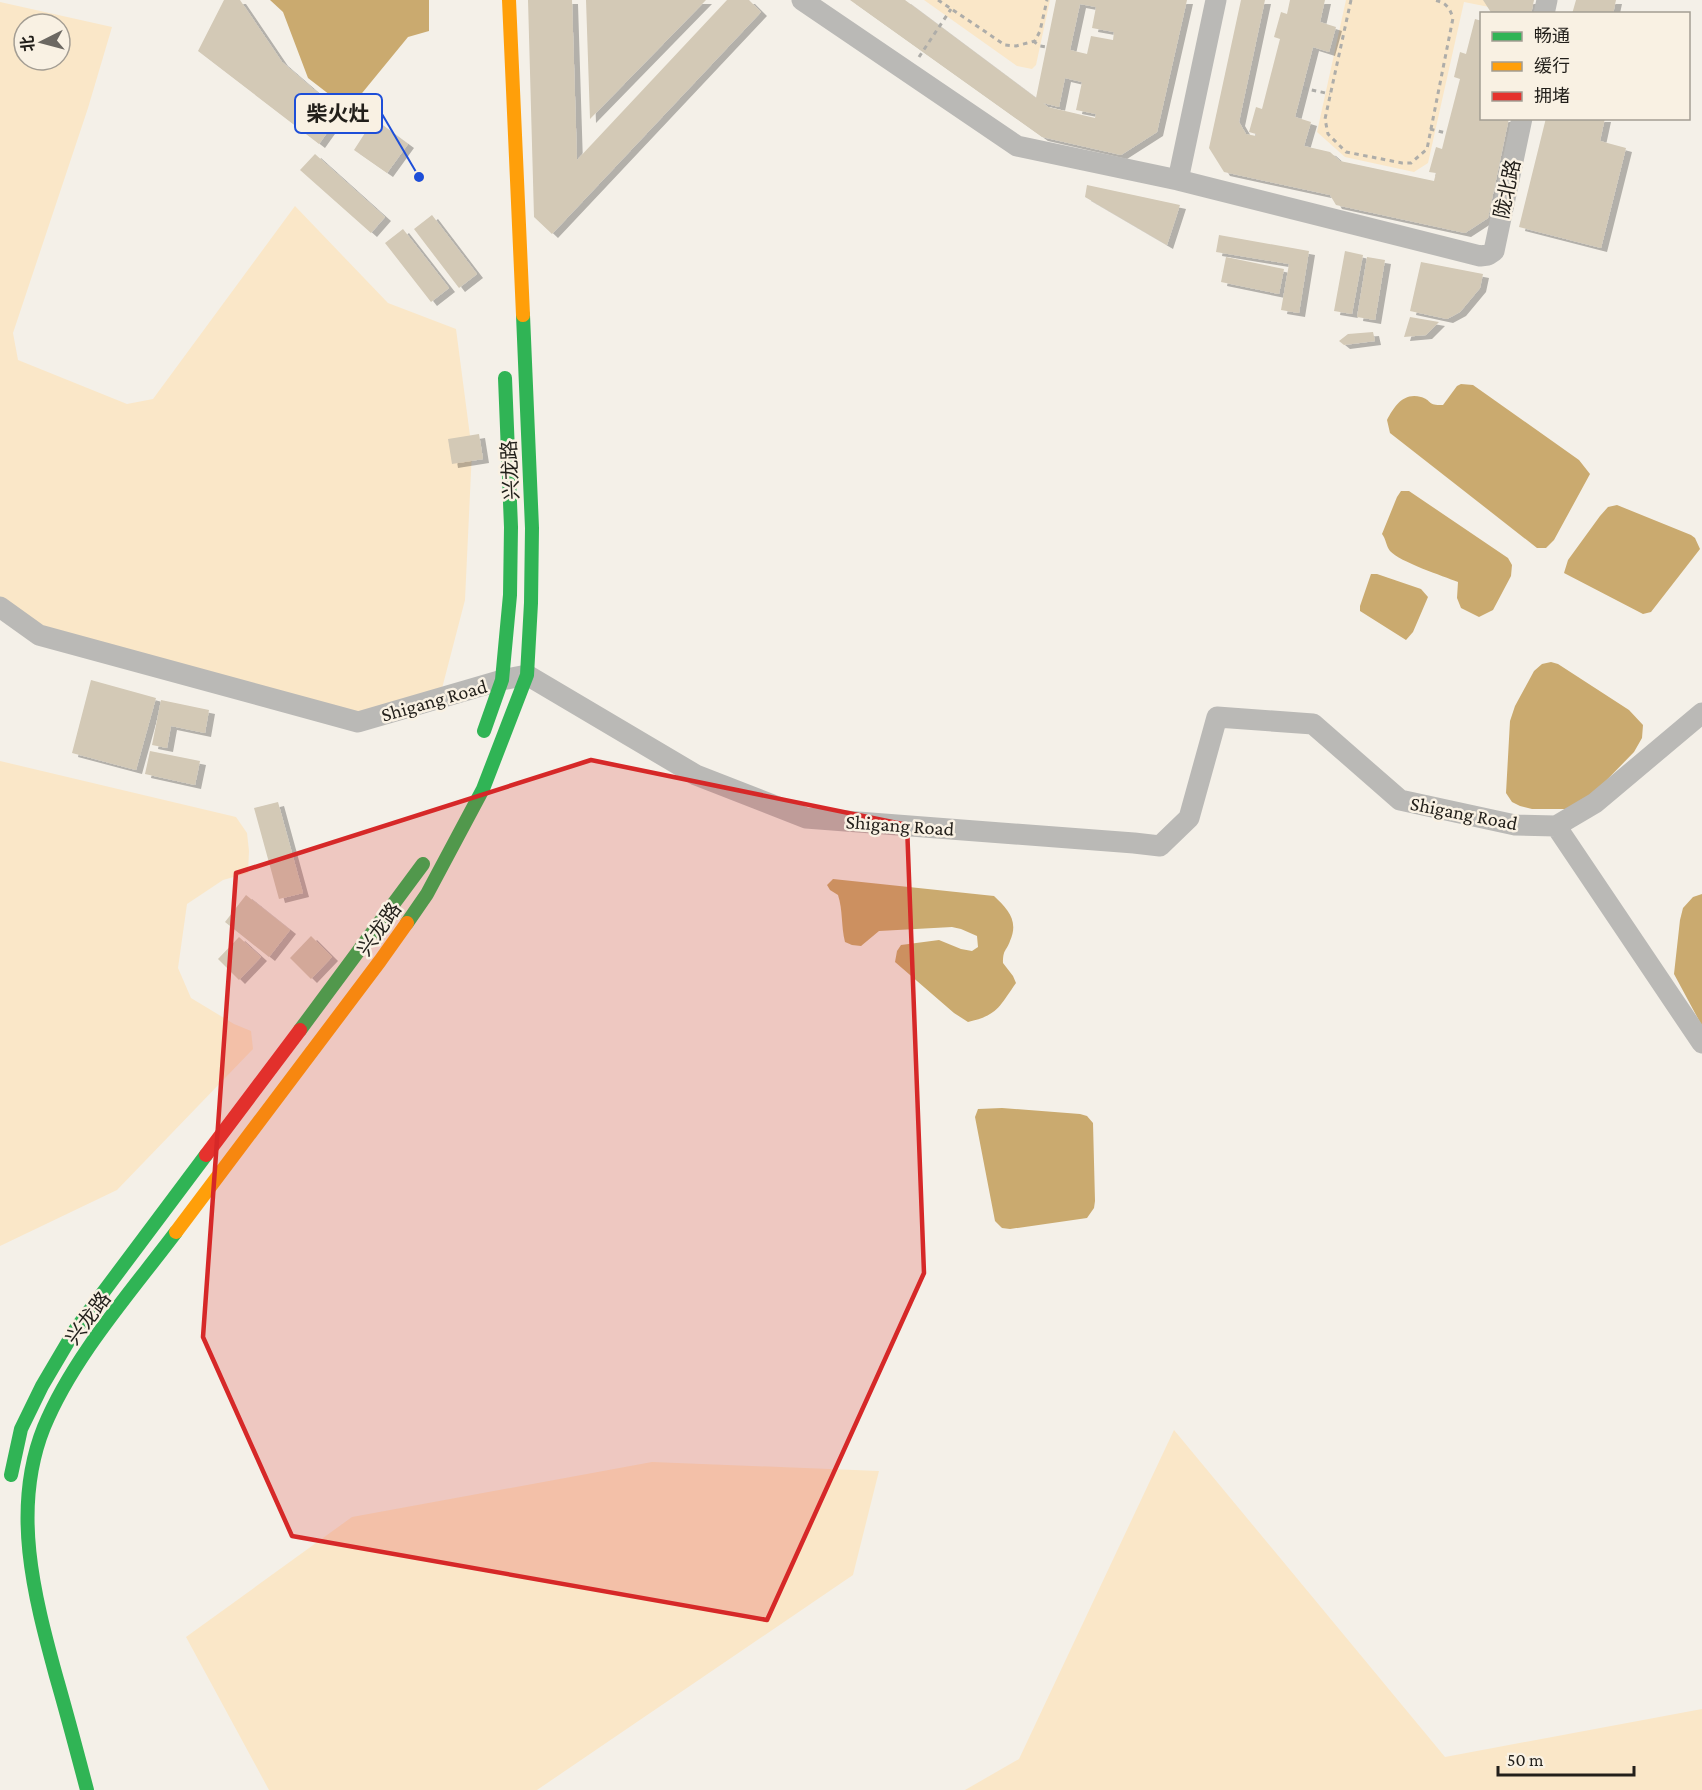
<svg xmlns="http://www.w3.org/2000/svg" width="1702" height="1790" font-family="'Crimson Pro','Noto Sans SC',serif">
<defs>
<filter id="shadow"><feDropShadow dx="6" dy="4" stdDeviation="0" flood-color="#0004"/></filter>
</defs>
<rect width="100%" height="100%" fill="#f4f0e8"/>
<!-- green -->
<path fill="#fae7c8" fill-rule="evenodd" d="M924,0h126l-14,65 -4,4 -15,-3z
M1346,0h155l-2,9 -35,-7 -36,161 -14,9 -69,-15 -28,-25z
M0,2l112,25 -24,81 -75,225 5,27 109,44 26,-5 142,-193 93,97 68,26 16,122 -7,149 -26,100 -81,22 -319,-87 -39,-28zM24,24h36v36h-36z
M0,761l236,56 11,16 2,18 -1,22 -25,7 -36,24 -9,64 13,30 43,26 17,7 2,18 -136,141 -117,56z
M1174,1430l271,327 257,-48v81h-737l54,-31z
M652,1462l227,9 -26,104 -316,215h-268l-83,-153 166,-120z"/>
<!-- water -->
<path fill="#caaa6f" d="M270,0h159v31l-21,6 -50,61 -28,-3 -22,-17 -25,-66z
M1461,384l12,1 106,75 11,14 -36,66 -8,8h-9l-147,-115 -3,-13c7,-13 16,-28 34,-23 11,3 6,9 22,8l14,-19z
M1401,491h8l99,67 4,7 -1,11 -18,34 -14,7 -18,-9 -4,-10 1,-16c-15,-6 -58,-20 -68,-31 -4,-5 -4,-12 -8,-17l15,-37z
M1617,505l74,30 4,3 5,11 -49,63 -8,2 -79,-41 4,-13 32,-44 8,-9z
M1371,574h6l44,15 7,8 -15,35 -7,8 -46,-29v-5z
M1551,662l7,2 71,46 14,15 -1,13 -8,14 -38,39 -28,18h-36l-12,-3 -8,-4 -6,-9 4,-72 5,-15 19,-35 8,-7z
M833,879l161,17c14,13 25,25 16,45 -4,11 -7,8 -7,22l10,13 3,7c-17,24 -18,32 -48,39l-14,-9 -59,-51 2,-11 4,-6 38,-5 22,9 11,2 6,-4 -1,-11 -16,-7 -9,-2 -73,4 -18,15 -9,-1 -7,-3c-4,-16 -2,-32 -7,-47l-8,-5 -3,-5z
M1702,894v132l-28,-52 6,-54 3,-12 10,-11z
M1002,1108l78,6 7,2 6,7 2,78 -1,7 -7,10 -77,11 -8,-1 -7,-7 -20,-104 3,-8z"/>
<!-- building -->
<path fill="#d3c9b6" fill-rule="evenodd" filter="url(#shadow)" d="M224,0h16l42,62 59,51 -22,31 -121,-93z
M528,0h44l5,160 150,-160h22l12,12 -209,222 -18,-17z
M586,0h120l-116,119z
M850,0h55l131,98 20,-98h131l-30,132 -36,23 -79,-18zM1080,4l16,3 -4,21 22,4 -1,8 -22,-4 -4,18 -17,-4zM1065,78l17,4 -6,28 20,4 -1,4 -47,-11 -5,-4 16,4z
M1241,0h24l-26,122 7,12 10,2v-2l-7,-2 7,-25 6,2 18,-70 -6,-2 7,-25 6,2 3,-14h35l-5,22 16,5 -7,25 -16,-5 -18,70 16,5 -7,24 26,6 10,9 94,20 2,-8 -7,-1 7,-25 6,2 4,-16 14,-54 -6,-2 6,-25 6,2 9,-35 7,2v97h27l-21,100 -23,15 -129,-28 -6,-10 -106,-23 -15,-24z
M1483,0h51l-3,14h-39z
M1576,0h40l-3,14h-41z
M1546,118h59l-5,23 26,7 -25,100 -82,-21z
M374,119l34,25 -21,29 -33,-23z
M315,154l70,63 -14,16 -71,-63z
M1087,185l93,20 -13,40 -82,-48z
M432,215l45,59 -18,14 -45,-59z
M403,229l46,59 -18,14 -46,-59z
M1219,235l90,16 -10,62 -18,-3 8,-46 -73,-12z
M1345,251l18,4 -11,59 -18,-3z
M1226,257l58,12 -5,25 -58,-12z
M1367,257l18,3 -10,60 -18,-3z
M1421,262l62,12 -3,14 -20,24 -13,7 -37,-8z
M1410,317l29,5 -13,13 -22,2z
M1373,332l2,9 -31,4 -5,-4 9,-7z
M479,434l4,25 -31,5 -4,-25z
M91,680l65,18 -20,72 -64,-17z
M161,700l48,10 -4,23 -34,-7 -4,22 -15,-3z
M150,751l50,10 -5,24 -50,-11z
M278,802l25,91 -24,6 -25,-91z
M246,895l44,35 -21,27 -44,-35z
M311,936l21,21 -21,22 -21,-21z
M239,937l22,20 -22,23 -21,-21z"/>
<g fill="none" stroke-linecap="round" stroke-linejoin="round">
<!-- path -->
<path stroke="#aeada9" stroke-width="3" stroke-dasharray="4.5 4.5" stroke-linecap="butt" d="M938,0l67,45 11,1 19,-5 5,-10 7,-31
M1351,0l-26,119 3,15 18,18 56,11h9l16,-14 26,-131c-4,-12 -8,-16 -20,-18
M1033,41l7,5 7,1
M919,57l32,-48
M1303,88l27,6
M1430,129l16,4"/>
<!-- street -->
<path stroke="#bab9b6" stroke-width="21" d="M802,0l215,146 161,34 302,76 8,-1 6,-4 28,-133
M1544,14l3,-14
M1178,180l38,-180
M0,607l39,28 319,87 144,-42 25,-5 169,100 110,43 328,25 26,3 29,-28 28,-101 96,7 87,76 115,25 41,1 39,-23 107,-90
M1556,826l146,217"/>
<!-- fast -->
<path stroke="#30b455" stroke-width="14" d="M484,731l18,-51 8,-85 1,-68 -6,-149
M407,923l20,-29 56,-105 44,-114 4,-72 1,-75 -9,-213
M300,1030l123,-166
M11,1475l10,-46 21,-43 33,-56 131,-175
M87,1790c-10,-38 -20,-76 -31,-114 -22,-81 -45,-167 -12,-249 29,-70 86,-134 132,-195"/>
<!-- slow -->
<path stroke="#ff9f0a" stroke-width="14" d="M509,0l14,315
M176,1232l204,-271 27,-38"/>
<!-- jam -->
<path stroke="#e5322d" stroke-width="14" d="M206,1155l94,-125"/>
</g>
<!-- marked area -->
<path fill="#d62828" fill-opacity="0.2" stroke="#d62828" stroke-width="4.5" stroke-linejoin="round" d="M591,760l316,65 17,448 -157,347 -475,-84 -89,-199 33,-464z"/>
<g text-anchor="middle" stroke-width="5" stroke-linejoin="round" paint-order="stroke">
<!-- street labels -->
<g font-size="20" fill="#221f1a" stroke="#f9f1e3">
<text transform="translate(1507 189) rotate(-78)" y="7">陇北路</text>
<text transform="translate(510 470) rotate(-93)" y="7">兴龙路</text>
<text transform="translate(434 700) rotate(-16)" y="7">Shigang Road</text>
<text transform="translate(1464 813) rotate(11)" y="7">Shigang Road</text>
<text transform="translate(900 825) rotate(4)" y="7">Shigang Road</text>
<text transform="translate(379 929) rotate(-55)" y="7">兴龙路</text>
<text transform="translate(88 1318) rotate(-53)" y="7">兴龙路</text>
</g>
</g>
<!-- callouts -->
<path fill="none" stroke="#1d4ed8" stroke-width="2" d="M419 177L382 114"/>
<circle fill="#1d4ed8" stroke="#f9f1e3" stroke-width="2" cx="419" cy="177" r="6"/>
<rect fill="#f9f1e3" stroke="#1d4ed8" stroke-width="2" x="295" y="94" width="87" height="39" rx="6"/>
<g font-size="21" text-anchor="middle" font-weight="bold" fill="#221f1a">
<text x="338" y="121">柴火灶</text>
</g>
<!-- legend -->
<rect x="1480" y="12" width="210" height="108" fill="#f9f1e3" stroke="#a39d93" stroke-width="1.5"/>
<rect x="1492" y="32" width="30" height="9" fill="#30b455" stroke="#a39d93" stroke-width="1.5"/>
<text x="1534" y="42" font-size="18" fill="#221f1a">畅通</text>
<rect x="1492" y="62" width="30" height="9" fill="#ff9f0a" stroke="#a39d93" stroke-width="1.5"/>
<text x="1534" y="72" font-size="18" fill="#221f1a">缓行</text>
<rect x="1492" y="92" width="30" height="9" fill="#e5322d" stroke="#a39d93" stroke-width="1.5"/>
<text x="1534" y="102" font-size="18" fill="#221f1a">拥堵</text>
<!-- north arrow -->
<g transform="translate(42 42) rotate(264)"><circle r="28" fill="#f9f1e3" stroke="#a39d93" stroke-width="1.5"/>
<path d="M0-4.5L10 22L0 15L-10 22Z" fill="#6c6862"/>
<text y="-9" font-size="16" font-weight="bold" text-anchor="middle" fill="#221f1a">北</text>
</g>
<!-- scale -->
<path d="M1498 1766v9h136v-9" fill="none" stroke="#221f1a" stroke-width="3"/>
<text x="1507" y="1766" font-size="18" fill="#221f1a" stroke="#f9f1e3" stroke-width="4.5" paint-order="stroke">50 m</text>
</svg>
